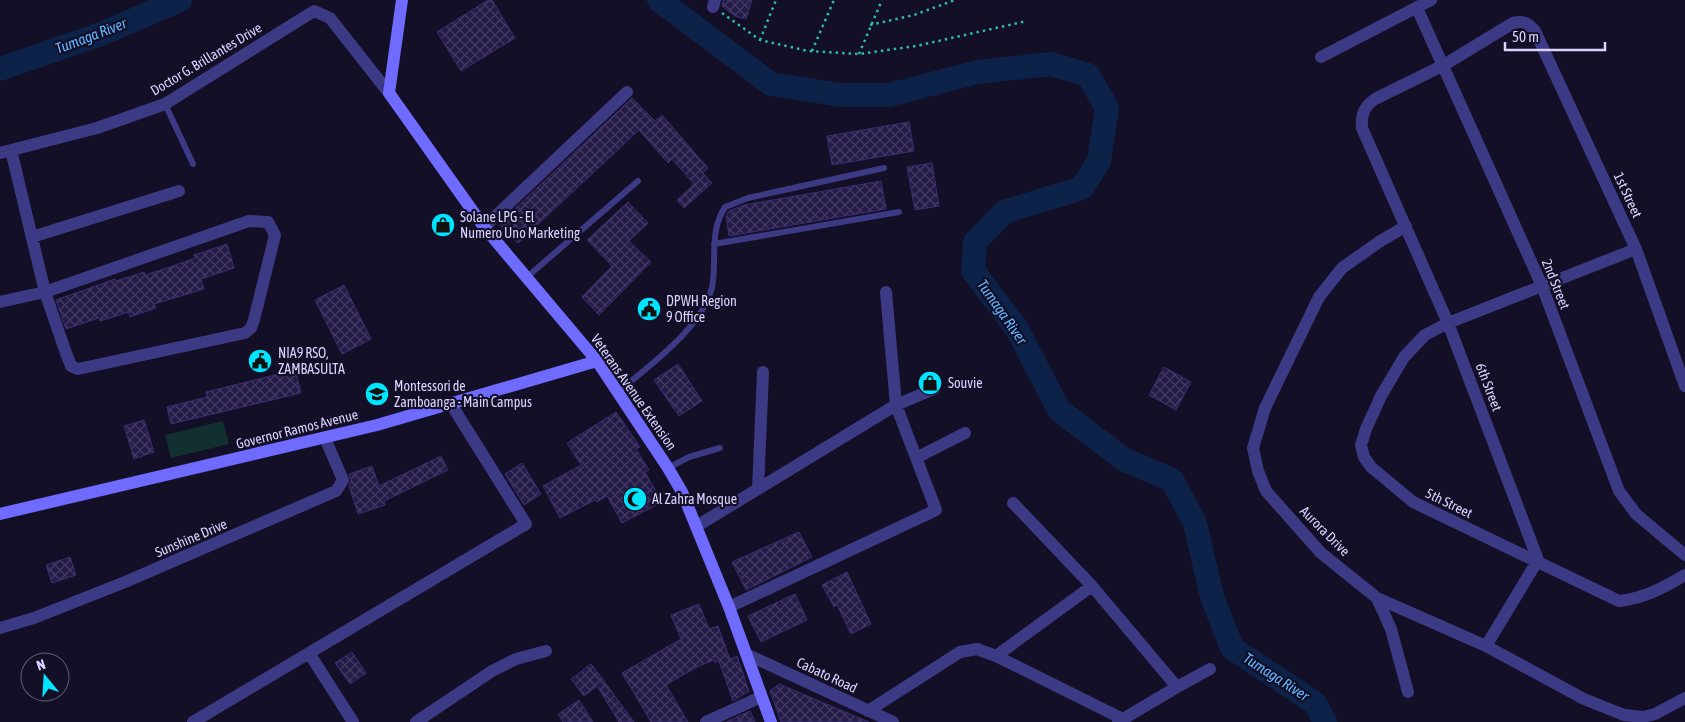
<svg xmlns="http://www.w3.org/2000/svg" width="1685" height="722" font-family="'Asap Condensed',sans-serif">
<defs>
<pattern id="building-cross-hatch" width="8" height="8" patternUnits="userSpaceOnUse" patternTransform="scale(1.25)"><rect width="8" height="8" fill="#241b47"/><path d="M0 0l8 8M0 8l8-8" fill="none" stroke="#433b63"/></pattern>
</defs>
<rect width="100%" height="100%" fill="#130f26"/>
<!-- green -->
<path fill="#12302f" d="M223,421l6,23 -58,14 -6,-23z"/>
<g fill="none" stroke-linecap="round" stroke-linejoin="round">
<!-- river -->
<path stroke="#0c2248" stroke-width="24" d="M659,0l112,84 70,11h48l89,-23 73,-8 37,11 19,33 -8,53 -17,27 -78,24 -29,30 -2,29 44,58 42,81 64,49 49,21 23,43 17,74 20,51 83,55 10,19
M0,69l101,-35 79,-34"/>
</g>
<!-- building -->
<path fill="url(#building-cross-hatch)" stroke="#3b2d73" d="M488,0h4l23,38 -54,33 -24,-39z
M723,0h29l-6,19 -11,-3 -13,-10z
M632,98l23,23 7,-6 46,53 -5,5 9,10 -28,25 -7,-8 17,-16 -22,-25 -4,4 -29,-33 -121,113 -19,-19z
M909,122l5,29 -82,14 -5,-29z
M932,163l7,43 -24,4 -8,-43z
M881,181l5,28 -157,27 -3,-20 3,-5 15,-6z
M628,202l20,21 -19,18 22,21 -52,53 -17,-18 30,-31 -25,-26z
M227,244l7,24 -33,11 3,10 -50,15 2,4 -26,9 -1,-5 -29,9 -1,-3 -33,11 -10,-29 59,-21 1,2 28,-9 1,3 25,-8 25,-9 -1,-3z
M344,285l27,54 -29,15 -27,-54z
M678,364l24,37 -23,15 -25,-36z
M1164,367l27,15 -15,28 -27,-15z
M295,370l6,23 -130,31 -4,-17 40,-10 -1,-5z
M616,412l24,35 -4,2 13,21 -4,2 17,30 -40,21 -15,-27 -10,6 -2,-2 -35,18 -17,-32 38,-21 -14,-22z
M144,420l10,32 -20,7 -10,-33z
M441,456l7,14 -64,31 1,4 -27,9 -9,-28 2,-6 -2,-6 23,-8 7,20z
M522,463l19,31 -17,11 -19,-31z
M799,532l13,25 -66,33 -14,-28z
M70,557l6,18 -24,8 -6,-18z
M847,572l24,52 -20,10 -14,-29 -3,2 -12,-22z
M795,594l12,26 -46,22 -13,-26z
M699,604l10,25 9,-3 12,33 7,-3 12,35 -16,10 -14,-40 -4,2 -1,-3 -17,7 -31,18 22,37h-37l-29,-49 59,-34 -10,-24z
M352,652l14,21 -16,11 -15,-21z
M591,664l13,17 30,41h-15l-22,-36 -13,10 -13,-17z
M779,684l90,38h-88l-11,-31z
M579,700l14,22h-30l-5,-8z
M750,711l5,11h-29z"/>
<g fill="none" stroke-linecap="round" stroke-linejoin="round">
<!-- path -->
<path stroke="#2fb8b0" stroke-width="2.5" stroke-dasharray="2.5 4" stroke-linecap="butt" d="M722,13l38,27 48,11 51,3 57,-8 111,-25
M870,25l44,-10 41,-15
M760,40l16,-40
M812,51l22,-51
M859,54l23,-54"/>
<!-- service -->
<path stroke="#3d3a85" stroke-width="6" d="M165,104l28,60
M714,244l185,-32
M527,277l111,-96
M618,392c31,-26 91,-69 95,-111 3,-26 -3,-51 12,-74l23,-9 136,-30
M668,468l21,-11 31,-9"/>
<!-- minor -->
<path stroke="#3d3a85" stroke-width="12" d="M713,7l2,-7
M1417,8l125,278 77,205 17,23 49,41
M1321,57l110,-57
M0,153l97,-25 68,-24 149,-93 16,7 59,75
M1406,226l-27,16 -37,26 -23,29 -54,111 -12,40 5,23 8,20 55,62 56,45 109,48 98,53 40,16 19,2 12,-3 30,-16
M484,227l143,-135
M32,237l147,-46
M1636,249l-188,74 -23,12 -21,22 -23,39 -15,33 -5,16 3,12 7,10 42,35 206,99c26,-3 44,-13 66,-26
M0,302l45,-10 204,-71 19,1 7,13 -21,85 -3,8 -6,5 -167,36 -7,-3 -5,-13 -21,-61 -34,-142
M916,458l49,-25
M758,489l5,-117
M1013,503l79,83
M697,526l199,-121 38,-16
M1377,598l14,31 17,63
M729,607l207,-97 -40,-105 -10,-113
M0,628l34,-10 91,-36 211,-91 7,-11 -18,-42
M1486,646l52,-86 -90,-237 -86,-195c-1,-14 2,-21 13,-29l69,-34 69,-42c10,-3 15,0 22,8l101,218 49,137
M309,653l44,69
M996,656l96,-70 85,101 -59,35
M1177,687l33,-18
M868,711l92,-59 17,-3 19,7 127,63
M193,722l333,-198 -75,-120
M416,722l76,-51 24,-12 30,-8
M706,722l55,-25"/>
<!-- tertiary -->
<path stroke="#3d3a85" stroke-width="12" d="M748,655l145,67"/>
<!-- secondary -->
<path stroke="#6f6bff" stroke-width="12" d="M402,0l-13,93 95,134 113,134 71,107 14,24 47,115 42,115
M0,514l377,-89 220,-64"/>
</g>
<!-- icons -->
<defs>
<g id="shop-disc" transform="scale(1.25)"><circle r="9.5" fill="#00e5ff" stroke="#130f26"/><path d="M-5-2.5h2.3a2.7 3.5 0 0 1 5.4 0H5L5.5 6h-11ZM-1.5-2.5h3a1.5 2.3 0 0 0-3 0Z" fill="#111"/></g>
<g id="civic-disc" transform="scale(1.25)"><circle r="9.5" fill="#00e5ff" stroke="#130f26"/><path d="M-.6-6.5H3V-4.5H.6V-3L4-1V1h2V6H-6V1h2V-1L-.6-3ZM-1.2 2.5V6h2.4V2.5Z" fill="#111"/></g>
<g id="school-disc" transform="scale(1.25)"><circle r="9.5" fill="#00e5ff" stroke="#130f26"/><path d="M0-5L7-2L0 1L-7-2ZM-4 1L0 2.5L4 1V4Q0 6-4 4Z" fill="#111"/></g>
<g id="mosque-disc" transform="scale(1.25)"><circle r="9.5" fill="#00e5ff" stroke="#130f26"/><path d="M3.5-4.9A6 6 0 1 0 3.5 4.9A5 5 0 1 1 3.5-4.9Z" fill="#111"/></g>
</defs>
<g fill-rule="evenodd">
<use href="#shop-disc" x="443" y="225"/>
<use href="#civic-disc" x="649" y="309"/>
<use href="#civic-disc" x="260" y="361"/>
<use href="#shop-disc" x="930" y="383"/>
<use href="#school-disc" x="377" y="394"/>
<use href="#mosque-disc" x="635" y="499"/>
</g>
<g text-anchor="middle" stroke-width="4.5" stroke-linejoin="round" paint-order="stroke">
<!-- street labels -->
<g font-size="14" fill="#d9d4ff" stroke="#130f26">
<text transform="translate(206 59) rotate(-31)" y="5">Doctor G. Brillantes Drive</text>
<text transform="translate(1628 195) rotate(65)" y="5">1st Street</text>
<text transform="translate(1556 284) rotate(68)" y="5">2nd Street</text>
<text transform="translate(1489 387) rotate(69)" y="5">6th Street</text>
<text transform="translate(634 392) rotate(55)" y="5">Veterans Avenue Extension</text>
<text transform="translate(297 429) rotate(-14)" y="5">Governor Ramos Avenue</text>
<text transform="translate(1449 503) rotate(26)" y="5">5th Street</text>
<text transform="translate(1325 531) rotate(45)" y="5">Aurora Drive</text>
<text transform="translate(191 538) rotate(-23)" y="5">Sunshine Drive</text>
<text transform="translate(827 675) rotate(25)" y="5">Cabato Road</text>
</g>
<!-- poi labels -->
<g font-size="14" fill="#d9d4ff" stroke="#130f26" text-anchor="start">
<text x="460" y="222">Solane LPG - El<tspan x="460" dy="16">Numero Uno Marketing</tspan></text>
<text x="666" y="306">DPWH Region<tspan x="666" dy="16">9 Office</tspan></text>
<text x="278" y="358">NIA9 RSO,<tspan x="278" dy="16">ZAMBASULTA</tspan></text>
<text x="948" y="388">Souvie</text>
<text x="394" y="391">Montessori de<tspan x="394" dy="16">Zamboanga - Main Campus</tspan></text>
<text x="652" y="504">Al Zahra Mosque</text>
</g>
<!-- water labels -->
<g font-size="15" font-style="italic" fill="#62b6ff" stroke="#130f26">
<text transform="translate(91 36) rotate(-21)" y="5">Tumaga River</text>
<text transform="translate(1002 312) rotate(55)" y="5">Tumaga River</text>
<text transform="translate(1276 677) rotate(33)" y="5">Tumaga River</text>
</g>
</g>
<!-- north arrow -->
<g transform="translate(45 677) rotate(342)"><circle r="24" fill="#130f26" stroke="#625e7d"/>
<path d="M0-4L9 19L0 12L-9 19Z" fill="#00e5ff"/>
<text y="-8" font-size="14" font-weight="bold" text-anchor="middle" fill="#d9d4ff">N</text>
</g>
<!-- scale -->
<path d="M1505 42v8h100v-8" fill="none" stroke="#d9d4ff" stroke-width="2.5"/>
<text x="1512" y="42" font-size="15" fill="#d9d4ff" stroke="#130f26" stroke-width="4" paint-order="stroke">50 m</text>
</svg>
